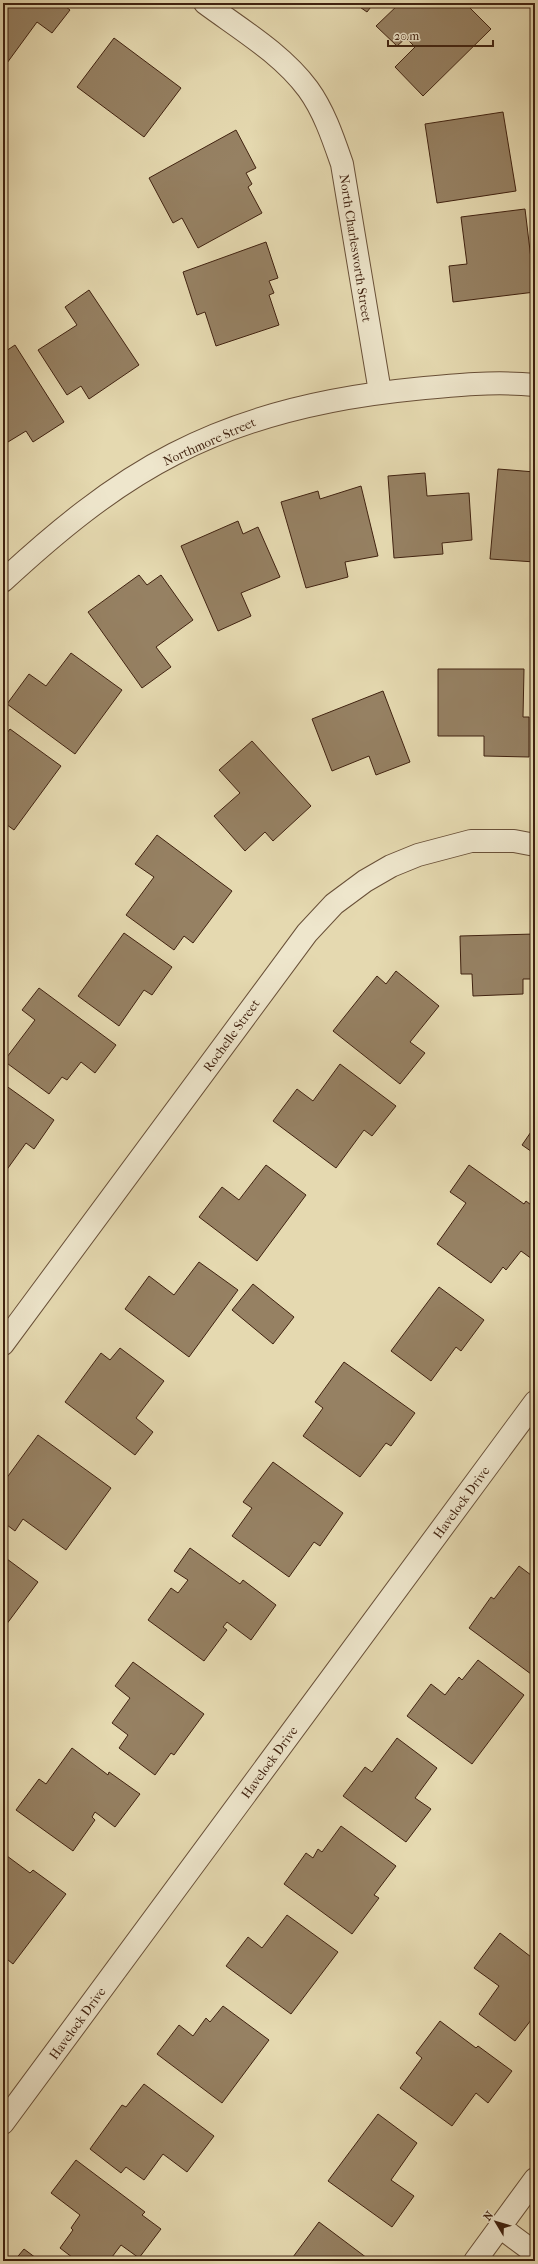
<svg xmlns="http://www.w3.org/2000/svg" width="538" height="2264" font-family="'IM FELL French Canon',serif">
<rect width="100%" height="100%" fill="#e5d9b0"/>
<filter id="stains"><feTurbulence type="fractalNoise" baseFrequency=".005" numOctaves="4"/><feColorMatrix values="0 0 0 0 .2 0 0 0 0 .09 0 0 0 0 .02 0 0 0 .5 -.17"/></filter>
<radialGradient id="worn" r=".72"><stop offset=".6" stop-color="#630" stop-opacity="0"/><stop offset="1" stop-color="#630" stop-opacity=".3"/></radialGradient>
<!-- building -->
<path fill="#968163" stroke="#402210" d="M3,3h58l9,7 -18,23 -15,-11 -30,41 -4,-3z
M354,3h20l-7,9z
M400,3h65l26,26 -68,67 -28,-29 20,-20 -9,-9 -9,8 -21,-20z
M114,38l67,50 -37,49 -67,-50z
M503,112l13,79 -79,12 -12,-79z
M236,130l20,38 -10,5 6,11 -4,3 14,26 -64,35 -16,-30 -9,5 -24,-45z
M525,209l10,83 -82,10 -4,-36 18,-2 -6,-47z
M266,242l12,36 -9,3 5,12 -5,2 10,30 -63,21 -11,-34 -8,3 -14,-43z
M89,290l50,75 -50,34 -8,-13 -14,9 -29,-45 39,-25 -12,-18z
M15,345l49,77 -31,20 -7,-11 -23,14v-92z
M498,469l37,3v90l-45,-3z
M425,473l2,23 42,-3 3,47 -30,3 1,11 -49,4 -6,-82z
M361,486l17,70 -33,6 3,15 -42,11 -25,-86 37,-11 2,8z
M238,521l5,13 15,-7 22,50 -39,16 10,23 -33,15 -37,-85z
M139,575l8,10 14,-10 32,45 -37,27 15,20 -29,21 -54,-76z
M71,653l51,37 -47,64 -68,-50 22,-30 17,12z
M438,669h86l-1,48h6v40l-45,-1v-20h-46z
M383,691l27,71 -34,13 -7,-19 -37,15 -20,-52z
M10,729l51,37 -47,64 -11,-8v-84z
M252,741l59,65 -38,35 -8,-9 -20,19 -31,-35 26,-23 -21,-23z
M157,835l75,56 -39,52 -9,-7 -10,14 -48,-35 28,-38 -19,-13z
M124,933l48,34 -20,28 -8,-5 -25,36 -41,-30z
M535,934v45h-12v15l-50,2 -1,-22h-11l-1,-38z
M396,971l43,35 -29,36 15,11 -25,31 -67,-53 44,-55 9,8z
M39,988l77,57 -21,28 -14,-11 -14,18 -5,-3 -13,17 -45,-33 31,-41 -13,-10z
M340,1064l56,42 -24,30 -8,-6 -28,38 -63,-47 24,-32 16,12z
M5,1085l49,35 -20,29 -8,-6 -23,32v-87z
M535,1126v28l-13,-9z
M266,1165l40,30 -49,66 -58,-44 23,-30 17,13z
M469,1165l55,39 2,-3 9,7v46l-3,5 -11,-8 -15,19 -3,-3 -12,16 -54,-39 29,-41 -16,-11z
M199,1262l39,28 -49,67 -64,-48 24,-33 25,19z
M253,1284l41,33 -21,27 -41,-34z
M439,1287l45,33 -23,31 -5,-4 -25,34 -40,-30z
M120,1348l44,33 -28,37 17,14 -18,23 -70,-53 36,-49 9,7z
M344,1362l71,51 -24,33 -5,-3 -26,34 -57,-41 20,-28 -8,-6z
M38,1435l73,53 -45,62 -43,-31 -8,12 -12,-9v-39z
M273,1462l70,51 -23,33 -6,-4 -25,35 -57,-41 20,-28 -9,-6z
M190,1548l50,36 3,-4 33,25 -25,35 -24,-18 -4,5 4,3 -23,31 -56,-41 23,-32 7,5 10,-13 -14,-9z
M3,1556l35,26 -35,47z
M519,1566l16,12v99l-66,-49 22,-31 3,2z
M478,1660l46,35 -52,69 -65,-48 24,-32 14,11 14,-18 3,3z
M133,1662l71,52 -30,41 -3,-2 -16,22 -36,-27 9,-13 -16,-12 18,-25 -15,-12z
M397,1738l40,30 -22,30 16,11 -25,33 -63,-46 22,-29 7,5z
M72,1748l36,27 1,-3 31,22 -25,33 -20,-15 -3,5 3,3 -22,31 -57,-41 23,-31 7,5z
M341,1826l55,40 -22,29 5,3 -27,36 -68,-50 22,-31 7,5 5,-9 4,3z
M3,1853l27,20 3,-3 33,24 -53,70 -10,-8z
M287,1915l51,37 -47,62 -65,-48 22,-29 14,11z
M500,1933l35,27v63l-4,-3 -16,21 -36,-27 20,-28 -25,-18z
M223,2006l46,34 -47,63 -65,-49 22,-29 14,11 13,-18 4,4z
M440,2021l36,27 2,-2 34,25 -24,32 -12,-10 -24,33 -52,-38 22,-30 -6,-5z
M144,2084l70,52 -27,36 -24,-18 -19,26 -18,-13 -5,6 -31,-24 32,-44 4,2z
M378,2114l39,29 -26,37 23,16 -22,31 -64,-46z
M76,2160l69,52 -3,3 19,14 -22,29 -18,-13 -12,16h-32l-17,-13 13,-18 -2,-2 9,-13 -29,-22z
M319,2222l48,36 -2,3h-75z
M24,2249l16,12h-26z"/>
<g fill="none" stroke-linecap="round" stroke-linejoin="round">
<!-- minor casing -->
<g stroke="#695038" stroke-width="24">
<path id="minor" d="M205,3c35,26 76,50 103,86 16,22 25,49 34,75l38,228
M3,581c52,-48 108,-95 171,-127 75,-39 158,-57 241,-65 40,-4 80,-8 120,-4
M3,1344l304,-411 27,-29 31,-23 26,-15 27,-11 53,-14h43l21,4
M3,2123l532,-721
M500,2227l35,26
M475,2261l60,-82"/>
</g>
<!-- minor -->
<use href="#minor" stroke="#eee6cc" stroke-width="22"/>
</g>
<g text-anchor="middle" stroke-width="3" stroke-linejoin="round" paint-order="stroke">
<!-- street labels -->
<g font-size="13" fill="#402210" stroke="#eee6cc">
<text transform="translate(356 248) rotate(81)" y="5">North Charlesworth Street</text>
<text transform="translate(209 441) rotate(-24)" y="5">Northmore Street</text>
<text transform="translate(231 1035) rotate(-54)" y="5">Rochelle Street</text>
<text transform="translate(461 1502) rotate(-54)" y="5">Havelock Drive</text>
<text transform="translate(269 1762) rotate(-54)" y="5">Havelock Drive</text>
<text transform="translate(77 2023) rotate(-54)" y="5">Havelock Drive</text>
</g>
</g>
<!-- margin -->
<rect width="538" height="2264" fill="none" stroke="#e5d9b0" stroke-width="16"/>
<rect x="4" y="4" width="530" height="2256" fill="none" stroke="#402210" stroke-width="2"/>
<rect x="8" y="8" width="522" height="2248" fill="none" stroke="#402210"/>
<!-- north arrow -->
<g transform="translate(496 2222) rotate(308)" stroke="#eee6cc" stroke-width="3" paint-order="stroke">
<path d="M0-3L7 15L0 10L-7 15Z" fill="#402210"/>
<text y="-6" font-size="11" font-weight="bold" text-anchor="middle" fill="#402210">N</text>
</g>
<!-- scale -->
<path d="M388 40v6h105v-6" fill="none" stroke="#402210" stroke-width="2"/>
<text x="394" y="40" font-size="12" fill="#402210" stroke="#eee6cc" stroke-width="3" paint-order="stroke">20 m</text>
<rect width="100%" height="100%" filter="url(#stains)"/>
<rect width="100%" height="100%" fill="url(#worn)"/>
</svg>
